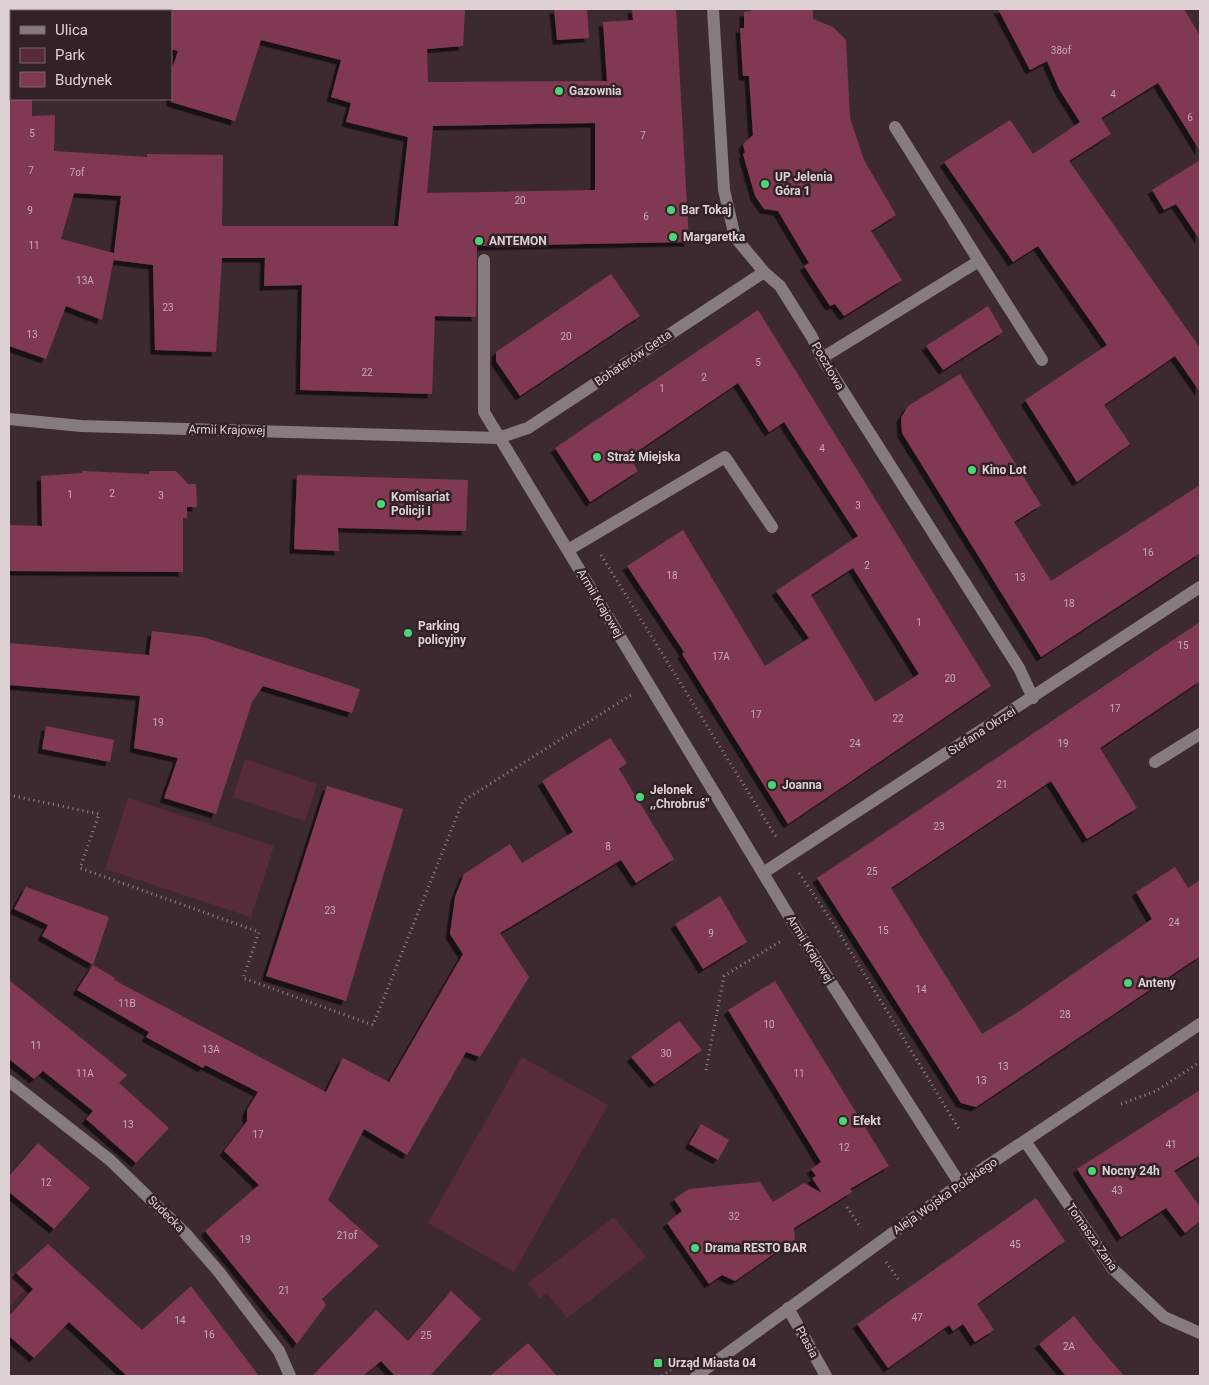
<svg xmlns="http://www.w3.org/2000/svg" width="1209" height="1385" font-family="Roboto,sans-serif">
<defs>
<filter id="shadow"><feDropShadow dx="-4.5" dy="4.5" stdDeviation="0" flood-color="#0009"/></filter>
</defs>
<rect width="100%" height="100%" fill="#3d2a30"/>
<!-- green -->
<path fill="#582b3a" d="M245,759l72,25 -12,37 -72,-24z
M128,798l146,48 -23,71 -146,-48z
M522,1057l86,48 -94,167 -86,-49z
M614,1217l32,40 -79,61 -20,-25 -8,5 -11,-15z
M9,1270l18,17 -18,21z"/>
<!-- building -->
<path fill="#813953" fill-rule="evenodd" filter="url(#shadow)" d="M171,9h294l-2,37 -36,3 1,33 179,-1 -4,-59 30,-2 -1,-11h44l13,233 -212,4 -1,71 -41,-1 -3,78 -132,-4 2,-105 -38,1 1,-28h-43l-6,94 -61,-2 -2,-85 -40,-5 1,-2 -12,62 -36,-14 -20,53 -37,-13v-247h23v17l23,-1 -1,36 93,6v-3l76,1 -1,71h176l10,-89 -62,-15 5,-19 -20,-6 10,-37 -80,-20 -26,81 -64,-19v-30l7,-21 -7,-2zM595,123v67l-168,3 6,-67zM74,193l47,3 -7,57 -53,-14z
M554,9h33l2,29 -32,2z
M751,9h62v10l20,8 13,13 4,78 14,42 32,55 -25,16 31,49 -58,36 -9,-12 -5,2 -26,-40 5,-3 -31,-52 -14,-2 -9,-13 -12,-42 2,-1 -2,-9 10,-9 -4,-59h-6l-3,-48h4v-16l7,-1z
M998,9h186l16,27v115l-42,-68 -57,35 10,16 -42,27 131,187v44l-25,-36 -71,49 26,39 -53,38 -52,-82 82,-55 -69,-99 -25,16 -69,-100 66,-42 23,34 47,-32 -21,-33 -12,-28 -17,9z
M1200,160v80l-24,-36 -12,6 -12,-20z
M611,274l29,42 -120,80 -24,-35v-9z
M988,306l15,26 -60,38 -17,-24z
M758,310l233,376 -203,138 -106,-170 2,-2 -57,-86 56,-36 82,136 44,-28 -33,-47 82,-55 -74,-114 -15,10 -31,-49 -109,74 9,14 -48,31 -35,-54zM853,568l66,106 -44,28 -64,-107z
M960,374l81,131 -27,17 37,59 149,-96v68l-159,104 -139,-224 -1,-15 7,-12z
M82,471l67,3v-3h27l12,13h8l1,23h-10v11h-4v54l-174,-1v-46l33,1 -1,-50 41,-3z
M297,475l171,5 -2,51 -128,-3 1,23 -45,-2z
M1200,622v59l-100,67 37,60 -50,31 -36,-58 -160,107 91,146 39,-24 131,-91 -16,-27 39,-25 13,21 12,-8v76l-224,151 -15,-4 -144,-225z
M152,631l51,6 157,52 -8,24 -89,-27 -11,16 -36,112 -52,-16 14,-40 -44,-10 6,-52 -131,-11v-42l140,12z
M46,726l68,14 -4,22 -68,-13z
M610,738l17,25 -8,6 55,90 -38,24 -15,-23 -121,73 29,44 -49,80 -14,-5 -59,103 -43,-26 -36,71 51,46 -57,53 4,6 -29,39 -92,-113 54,-46 -35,-34 23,-30v-11l11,-18 -53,-27 -2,3 -57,-31 3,-5 -72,-42 16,-25 -51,-29 6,-11 -34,-16 12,-22 83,30 -16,48 22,13 -1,2 212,112 17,-34 46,24 74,-128 -13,-20 5,-37 9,-23 46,-30 12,19 51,-31 -31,-51z
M327,786l76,23 -57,192 -80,-25z
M720,896l27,46 -44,27 -28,-45z
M9,980l118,95 -8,8 50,45 -33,35 -50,-44 7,-8 -50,-40 -9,8 -25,-20z
M775,981l114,185 -39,23 2,3 -58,36 1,11 -60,42 -13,-6 -13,9 -42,-61 15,-12 -8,-12 15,-10 71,-7 13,20 31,-19 18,10 -10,-15 4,-2 -5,-7 10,-7 -93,-152z
M679,1021l23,29 -48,34 -23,-27z
M1200,1090v65l-26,16 26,36v14l-15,12 -19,-25 -45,29 -44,-68z
M701,1124l28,16 -11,20 -29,-16z
M38,1143l52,45 -36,41 -45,-37v-16z
M1036,1198l29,43 -88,63 17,26 -19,12 -12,-18 -10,7 -4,-6 -61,43 -31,-44z
M48,1244l94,86 49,-44 68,90h-132l-58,-54 -35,36 -25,-22v-20l24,-27 -17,-16z
M451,1291l30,28 -51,57 -36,-1 -13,-14 -18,15h-51l64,-66 32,31z
M1074,1316l19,24 31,36h-58l-27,-32z
M528,1343l29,33h-67z"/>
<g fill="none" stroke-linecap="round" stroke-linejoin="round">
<!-- path -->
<path stroke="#948589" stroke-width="3" stroke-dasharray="1 4" stroke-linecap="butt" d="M601,555l175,282
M9,795l90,19 -19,54 179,64 -16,46 130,47 90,-224 168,-106
M799,873l36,53 124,203
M706,1070l18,-94 57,-35
M1121,1104l35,-13 44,-29
M847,1207l14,21
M886,1262l14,20
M662,1376l17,-12"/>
<!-- minor -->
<path stroke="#867c7e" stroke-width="12" d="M713,9l11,181 11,47 29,35 16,14 32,51 10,21 197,310 14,30
M76,11l6,-2
M9,43l2,-2
M484,260v152l314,519 162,253
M979,261l63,99
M822,358l157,-97 -84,-134
M9,419l72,7 417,12 30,-10 236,-156
M568,550l157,-93 47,70
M1155,762l45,-28
M763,873l437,-286
M9,1081l101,79 75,73 34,39 60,79 11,25
M1025,1141l88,128 51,48 36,16
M788,1308l38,68
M696,1376l264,-192 240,-160"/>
</g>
<!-- markers -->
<g fill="#4cd676" stroke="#322126" stroke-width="2">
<circle cx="559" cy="91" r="5"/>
<circle cx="765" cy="184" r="5"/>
<circle cx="671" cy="210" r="5"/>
<circle cx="673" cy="237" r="5"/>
<circle cx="479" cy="241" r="5"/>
<circle cx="597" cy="457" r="5"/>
<circle cx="972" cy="470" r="5"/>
<circle cx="381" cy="504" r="5"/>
<circle cx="408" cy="633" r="5"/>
<circle cx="772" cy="785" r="5"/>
<circle cx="640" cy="797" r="5"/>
<circle cx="1128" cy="983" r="5"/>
<circle cx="843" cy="1121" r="5"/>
<circle cx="1092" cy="1171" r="5"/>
<circle cx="695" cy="1248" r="5"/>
<rect x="653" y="1358" width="10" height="10" rx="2.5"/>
</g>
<g text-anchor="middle" stroke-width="5" stroke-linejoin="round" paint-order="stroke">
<!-- number labels -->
<g font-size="10" fill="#c6abb4">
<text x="1061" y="54">38of</text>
<text x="1113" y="98">4</text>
<text x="1190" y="121">6</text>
<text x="32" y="137">5</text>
<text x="643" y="139">7</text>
<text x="31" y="174">7</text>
<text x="77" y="176">7of</text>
<text x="520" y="204">20</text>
<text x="30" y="214">9</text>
<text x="646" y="220">6</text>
<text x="34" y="249">11</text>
<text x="85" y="284">13A</text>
<text x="168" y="311">23</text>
<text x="32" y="338">13</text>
<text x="566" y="340">20</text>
<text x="758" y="366">5</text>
<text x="367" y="376">22</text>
<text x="704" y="381">2</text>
<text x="662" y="392">1</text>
<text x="822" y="452">4</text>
<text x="112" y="497">2</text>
<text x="70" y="498">1</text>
<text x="161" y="499">3</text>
<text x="858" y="509">3</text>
<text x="1148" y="556">16</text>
<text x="867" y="569">2</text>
<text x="672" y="579">18</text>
<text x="1020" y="581">13</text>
<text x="1069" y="607">18</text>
<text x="919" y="626">1</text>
<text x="1183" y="649">15</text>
<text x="721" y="660">17A</text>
<text x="950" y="682">20</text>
<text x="1115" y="712">17</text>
<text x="756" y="718">17</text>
<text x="898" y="722">22</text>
<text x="158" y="726">19</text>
<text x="855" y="747">24</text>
<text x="1063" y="747">19</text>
<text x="1002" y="788">21</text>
<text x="939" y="830">23</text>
<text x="608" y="850">8</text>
<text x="872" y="875">25</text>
<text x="330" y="914">23</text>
<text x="1174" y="926">24</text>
<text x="883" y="934">15</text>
<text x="711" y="937">9</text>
<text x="921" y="993">14</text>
<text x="127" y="1007">11B</text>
<text x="1065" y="1018">28</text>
<text x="769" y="1028">10</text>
<text x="36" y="1049">11</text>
<text x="211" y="1053">13A</text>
<text x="666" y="1057">30</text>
<text x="1003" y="1070">13</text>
<text x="85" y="1077">11A</text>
<text x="799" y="1077">11</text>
<text x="981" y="1084">13</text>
<text x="128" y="1128">13</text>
<text x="258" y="1138">17</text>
<text x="1171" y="1148">41</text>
<text x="844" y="1151">12</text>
<text x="46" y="1186">12</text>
<text x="1117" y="1194">43</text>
<text x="734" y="1220">32</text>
<text x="347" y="1239">21of</text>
<text x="245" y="1243">19</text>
<text x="1015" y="1248">45</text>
<text x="284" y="1294">21</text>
<text x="917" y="1321">47</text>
<text x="180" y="1324">14</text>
<text x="209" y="1338">16</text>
<text x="426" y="1339">25</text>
<text x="1069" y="1350">2A</text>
</g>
<!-- poi labels -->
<g font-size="12" font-weight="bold" fill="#ddd1d4" stroke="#322126" text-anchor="start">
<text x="569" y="95">Gazownia</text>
<text x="775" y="181">UP Jelenia<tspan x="775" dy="14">Góra 1</tspan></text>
<text x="681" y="214">Bar Tokaj</text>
<text x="683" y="241">Margaretka</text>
<text x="489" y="245">ANTEMON</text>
<text x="607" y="461">Straż Miejska</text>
<text x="982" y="474">Kino Lot</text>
<text x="391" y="501">Komisariat<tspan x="391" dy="14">Policji I</tspan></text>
<text x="418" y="630">Parking<tspan x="418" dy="14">policyjny</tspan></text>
<text x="782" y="789">Joanna</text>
<text x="650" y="794">Jelonek<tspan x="650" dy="14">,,Chrobruś"</tspan></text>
<text x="1138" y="987">Anteny</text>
<text x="853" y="1125">Efekt</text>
<text x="1102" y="1175">Nocny 24h</text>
<text x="705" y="1252">Drama RESTO BAR</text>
<text x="668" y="1367">Urząd Miasta 04</text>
</g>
<!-- street labels -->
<g font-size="12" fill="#ddd1d4" stroke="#322126">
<text transform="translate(633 358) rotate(-34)" y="4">Bohaterów Getta</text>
<text transform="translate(828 366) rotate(60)" y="4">Pocztowa</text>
<text transform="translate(227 430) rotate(1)" y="4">Armii Krajowej</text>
<text transform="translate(600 603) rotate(59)" y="4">Armii Krajowej</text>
<text transform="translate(982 731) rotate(-33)" y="4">Stefana Okrzei</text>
<text transform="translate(810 949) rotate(58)" y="4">Armii Krajowej</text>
<text transform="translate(945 1196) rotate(-35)" y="4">Aleja Wojska Polskiego</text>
<text transform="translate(166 1214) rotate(45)" y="4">Sudecka</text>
<text transform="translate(1092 1237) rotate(55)" y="4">Tomasza Zana</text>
<text transform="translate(807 1342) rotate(61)" y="4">Ptasia</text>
</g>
</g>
<!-- border -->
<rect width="1209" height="1385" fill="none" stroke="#ddd1d4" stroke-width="20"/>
<!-- legend -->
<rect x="10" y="10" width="162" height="90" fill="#322126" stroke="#76676c"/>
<rect x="20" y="26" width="25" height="8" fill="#867c7e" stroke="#76676c"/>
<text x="55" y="35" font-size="15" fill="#ddd1d4">Ulica</text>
<rect x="20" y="48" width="25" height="15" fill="#582b3a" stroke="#76676c"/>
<text x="55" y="60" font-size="15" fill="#ddd1d4">Park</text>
<rect x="20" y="72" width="25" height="15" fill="#813953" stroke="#76676c"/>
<text x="55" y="85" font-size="15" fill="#ddd1d4">Budynek</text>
</svg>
